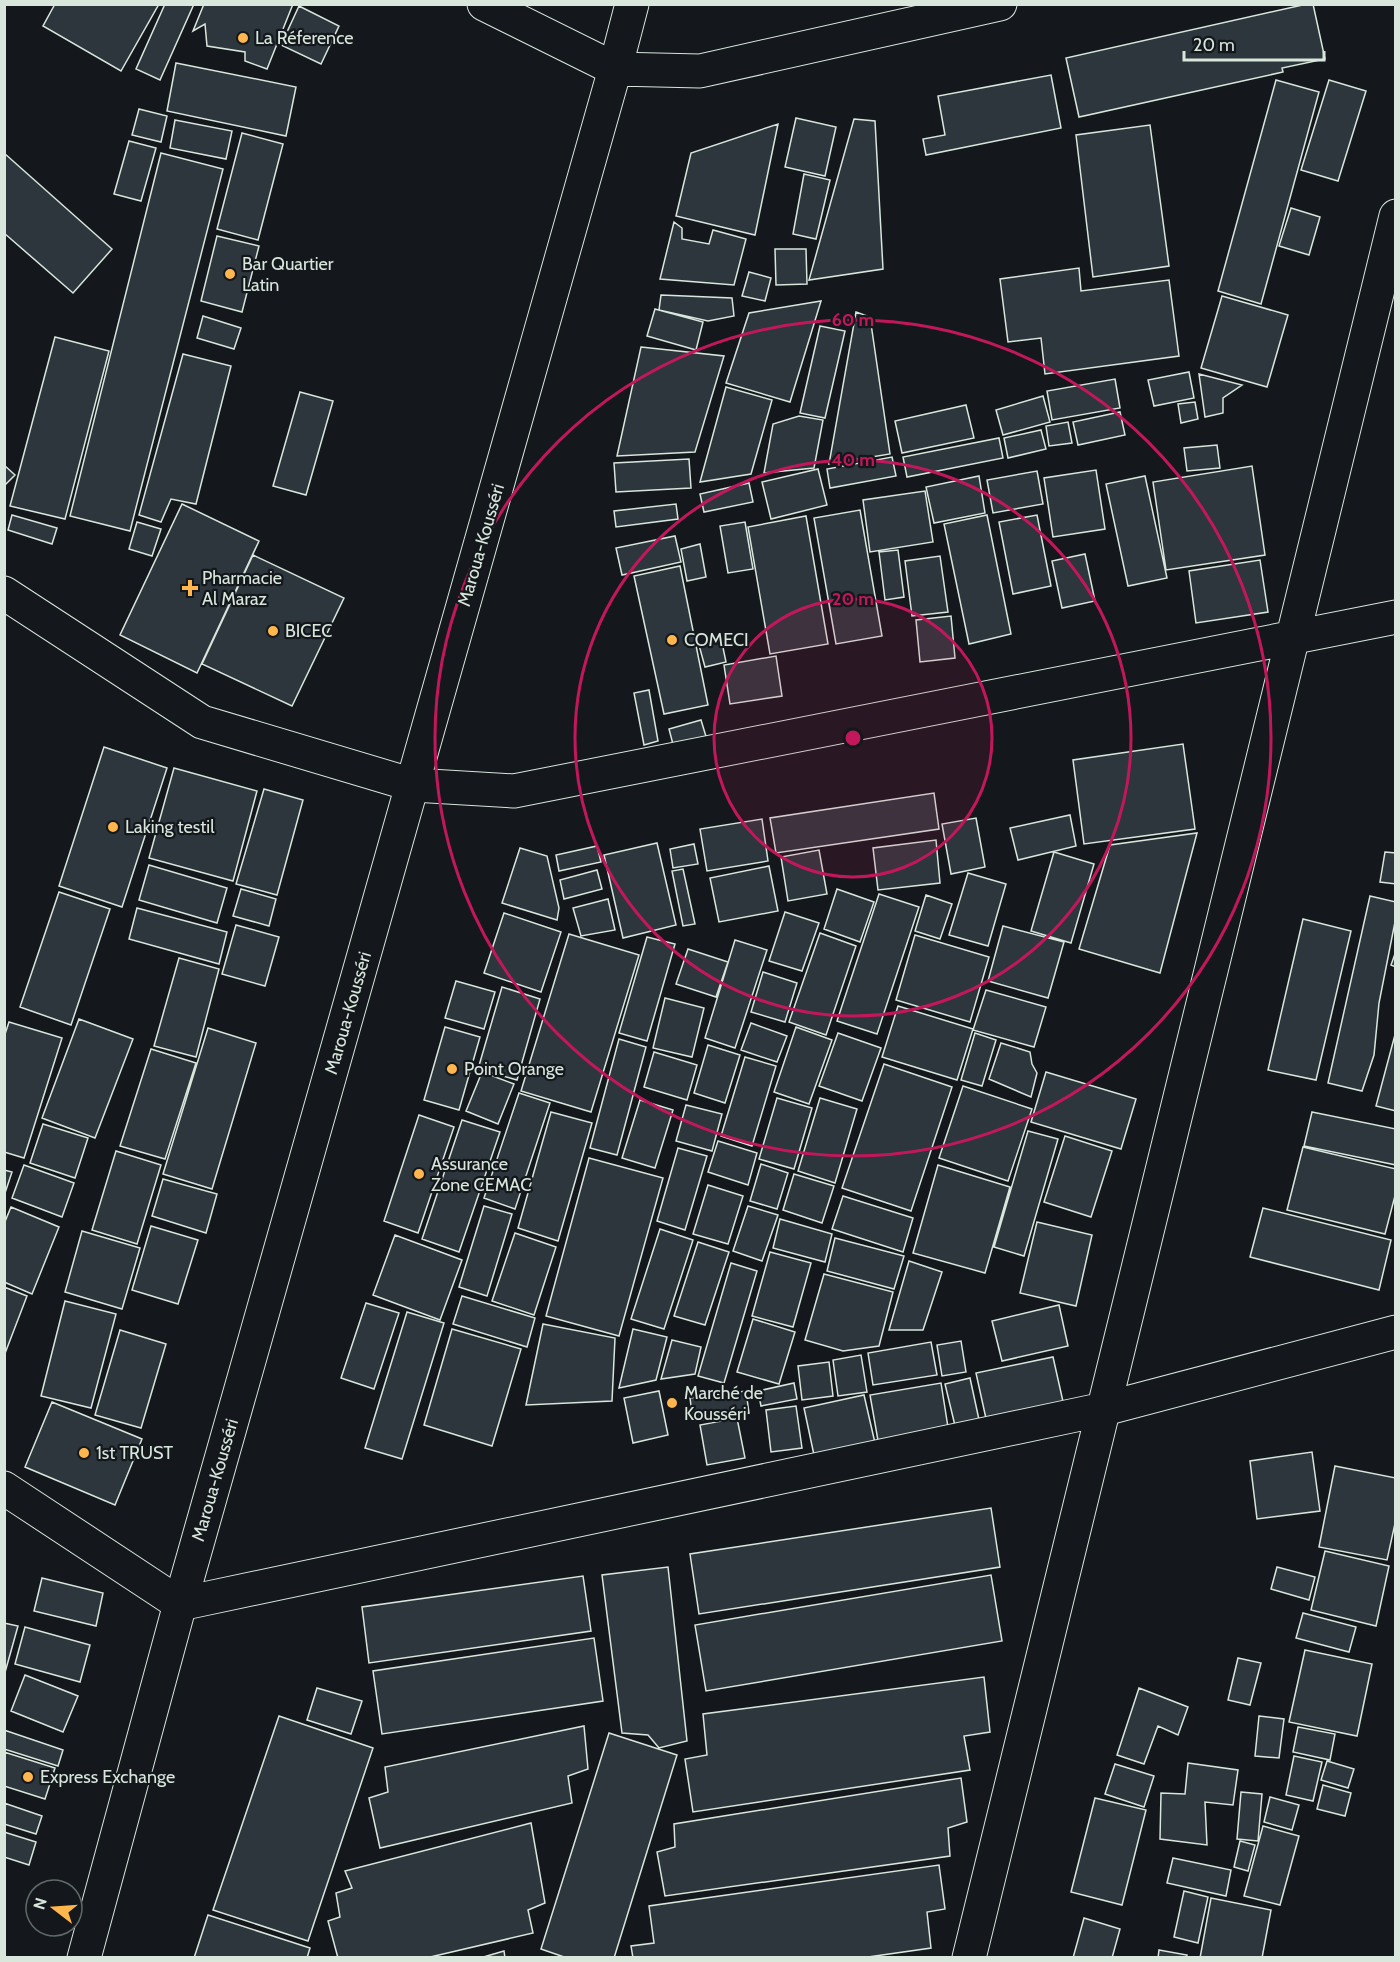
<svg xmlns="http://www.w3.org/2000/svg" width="1400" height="1962" font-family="Cabin,sans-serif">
<rect width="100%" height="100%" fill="#14181c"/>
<!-- building -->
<path fill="#2c363c" stroke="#d8e6dc" stroke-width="1.5" d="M55,4h104l-38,67 -78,-45z
M165,4h29l-34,76 -24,-11z
M204,4h89l-26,65 -22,-8v-9l-38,-6 -2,-22 -12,7z
M1307,4h6l12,55 -43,9 1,4 -204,45 -13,-59z
M299,6l40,20 -18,38 -40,-19z
M176,63l120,24 -10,49 -119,-25z
M1051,75l10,53 -135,27 -3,-16 22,-4 -7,-39z
M1276,80l43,12 -58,212 -43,-13z
M1329,80l37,11 -28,90 -37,-11z
M139,109l28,7 -6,26 -29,-7z
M796,118l40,9 -11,49 -40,-9z
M854,119l21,2 8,148 -74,11z
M175,120l57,11 -6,28 -56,-11z
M778,124l-23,111 -79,-19 15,-63z
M1150,125l19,141 -76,11 -17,-142z
M242,133l41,11 -25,96 -41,-11z
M129,141l27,7 -15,53 -27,-7z
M4,153l108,96 -39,44 -69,-60z
M161,153l62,16 -93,362 -60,-15z
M804,174l26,6 -14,59 -23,-5z
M1291,208l29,9 -11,38 -30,-9z
M674,222l8,6v11l27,5 4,-14 33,9 -12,46 -74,-6z
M217,236l42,10 -17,66 -41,-11z
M775,249h31l1,35 -31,1z
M1079,268l2,23 88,-11 10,76 -134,18 -4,-36 -33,4 -8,-63z
M749,272l22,6 -6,23 -23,-5z
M661,295l71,3 2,18 -26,5 -49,-11z
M1222,296l66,19 -21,72 -66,-19z
M821,301l-31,101 -64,-19 23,-70z
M655,309l48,13 -7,28 -49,-14z
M856,312l14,5 20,137 -61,10z
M203,316l38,12 -7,21 -37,-11z
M820,326l25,5 -20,87 -25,-5z
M55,337l54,14 -44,168 -55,-13z
M641,347l83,9 -29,96 -78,4z
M183,354l48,12 -35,138 -25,-5 -10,23 -22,-7z
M1189,372l5,26 -40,8 -6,-26z
M1199,374l43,11 -19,13v15l-18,4z
M1115,379l5,29 -68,12 -5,-29z
M726,387l46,13 -21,74 -51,8z
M300,392l33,9 -27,94 -33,-9z
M1043,396l7,26 -47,13 -7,-25z
M1195,402l3,17 -17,4 -3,-19z
M966,405l8,33 -72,15 -7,-32z
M1120,412l5,23 -47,10 -5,-23z
M799,416l24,4 -9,48 -50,5 9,-49z
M1068,422l4,21 -23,3 -3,-20z
M1041,430l5,19 -38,9 -4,-20z
M999,438l4,20 -96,19 -4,-20z
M1217,445l3,23 -33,3 -3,-23z
M892,457l4,19 -66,12 -3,-19z
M689,459l2,29 -75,4 -2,-29z
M4,465l11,10 -11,11z
M1252,466l13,89 -99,15 -13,-88z
M818,469l9,36 -56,14 -9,-37z
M1096,470l9,59 -52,8 -9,-59z
M1037,471l6,33 -50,9 -6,-33z
M979,476l6,37 -51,10 -8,-36z
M1145,476l22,102 -39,8 -22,-102z
M749,483l4,19 -49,10 -4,-18z
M925,491l8,51 -63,10 -7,-52z
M182,504l77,37 -62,132 -77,-38z
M676,504l2,15 -62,8 -2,-16z
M860,510l22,126 -46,8 -22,-126z
M12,515l45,13 -5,16 -44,-14z
M987,515l24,119 -42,10 -25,-120z
M1037,515l14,71 -38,8 -14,-72z
M806,516l22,128 -58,10 -22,-127z
M137,522l24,7 -9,27 -23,-7z
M745,522l8,47 -25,4 -8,-47z
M675,536l6,26 -59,13 -6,-27z
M700,544l6,33 -19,4 -6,-32z
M898,550l6,47 -19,3 -6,-48z
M1085,554l10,47 -33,7 -10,-47z
M253,555l91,43 -52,108 -90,-42z
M940,556l8,56 -36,4 -7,-55z
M1260,560l8,52 -72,11 -7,-52z
M680,566l28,139 -44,9 -30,-138z
M951,616l4,42 -35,4 -4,-42z
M721,638l5,24 -21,5 -6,-22z
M776,656l6,40 -52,8 -6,-39z
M649,690l9,51 -14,4 -10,-52z
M701,720l7,23 -33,9 -6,-23z
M1183,744l12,85 -111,15 -11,-84z
M104,747l63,21 -45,139 -63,-21z
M174,768l83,23 -24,90 -84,-23z
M264,789l39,11 -26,95 -41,-11z
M934,793l5,36 -163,24 -6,-35z
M1070,815l6,31 -58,14 -8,-32z
M976,818l9,49 -34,7 -9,-50z
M762,819l6,42 -61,10 -7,-42z
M1197,833l-37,140 -81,-24 31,-104z
M936,840l4,43 -62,7 -5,-42z
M657,843l19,82 -53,13 -19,-83z
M694,844l4,20 -25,4 -3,-19z
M597,846l4,16 -42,9 -3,-16z
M520,848l27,8 12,52 -2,12 -55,-17z
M819,850l8,44 -39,7 -7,-44z
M1054,852l40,12 -23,79 -40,-12z
M1385,852l11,1v31l-16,-2z
M149,865l78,23 -10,35 -78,-23z
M769,866l9,45 -59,11 -9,-44z
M683,869l12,55 -12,2 -11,-55z
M597,870l5,19 -38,10 -4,-19z
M968,873l38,11 -18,62 -39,-11z
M241,889l35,10 -7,27 -36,-10z
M837,889l37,13 -14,40 -36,-13z
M59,892l51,17 -39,116 -51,-18z
M879,894l40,13 -42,127 -40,-13z
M926,895l26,9 -12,35 -25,-8z
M1370,896l26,6v15l-17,86 -5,52 -12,36 -34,-8z
M608,899l7,31 -34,6 -8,-28z
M137,908l90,24 -8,32 -90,-25z
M785,912l34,11 -17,48 -33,-10z
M504,913l57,19 -20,60 -57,-19z
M1303,919l48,12 -35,149 -48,-10z
M236,925l43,12 -14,49 -43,-12z
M1003,926l61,16 -16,56 -60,-17z
M820,933l36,13 -30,89 -37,-13z
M569,934l70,21 -48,157 -70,-21z
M915,935l74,22 -19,65 -74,-22z
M647,937l28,7 -28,97 -28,-8z
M735,940l32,10 -32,98 -30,-10z
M688,949l40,13 -12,35 -40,-13z
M1396,951v16l-5,-2z
M179,958l40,11 -23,88 -42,-11z
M763,972l34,11 -12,39 -34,-10z
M456,981l39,11 -11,37 -39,-11z
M502,987l38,12 -23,81 -39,-11z
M986,990l60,17 -12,40 -61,-17z
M665,998l39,10 -12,49 -39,-9z
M898,1006l75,23 -16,51 -75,-23z
M79,1019l54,20 -38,99 -53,-20z
M9,1022l53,16 -38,120 -20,-6v-115z
M751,1023l36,13 -10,26 -36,-12z
M445,1027l35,10 -21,73 -35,-10z
M796,1027l36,13 -23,64 -35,-12z
M208,1028l48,15 -44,146 -49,-15z
M1396,1031v80l-20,-5z
M838,1033l43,15 -19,53 -43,-15z
M975,1033l21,7 -14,46 -21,-6z
M619,1039l27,8 -29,108 -27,-7z
M1001,1043l29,9 2,12 5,9 -6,24 -42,-18z
M708,1045l32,10 -15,48 -31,-10z
M151,1049l45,14 -31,96 -45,-13z
M654,1052l43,13 -10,35 -43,-13z
M745,1057l31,9 -24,80 -31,-10z
M884,1064l68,23 -41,124 -69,-23z
M482,1072l32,12 -16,40 -32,-13z
M1046,1072l90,27 -15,50 -90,-27z
M963,1086l69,23 -24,72 -69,-23z
M519,1093l31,10 -35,106 -31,-11z
M777,1098l35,10 -18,61 -35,-10z
M820,1098l37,11 -22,74 -37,-12z
M640,1100l33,10 -18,58 -33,-10z
M686,1105l36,9 -10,37 -36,-10z
M551,1112l41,11 -34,118 -40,-13z
M1312,1112l84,17v36l-92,-19z
M419,1115l35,12 -36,106 -34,-12z
M462,1120l38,12 -41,120 -37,-13z
M43,1124l45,14 -13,40 -45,-15z
M1028,1131l30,8 -34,117 -30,-9z
M1065,1136l47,15 -21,66 -47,-15z
M718,1141l39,12 -9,32 -40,-13z
M1303,1147l93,22v23l-11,42 -98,-24z
M678,1148l29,8 -22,74 -28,-9z
M116,1151l45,14 -24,79 -45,-14z
M589,1158l74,20 -44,158 -73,-20z
M761,1164l27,9 -11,36 -27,-8z
M24,1165l50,18 -12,34 -50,-19z
M938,1165l72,22 -25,86 -72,-20z
M4,1170l8,2 -8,24z
M794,1174l40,12 -12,37 -39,-13z
M163,1179l54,15 -11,39 -54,-17z
M708,1185l35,11 -15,48 -35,-10z
M843,1196l70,22 -10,34 -71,-23z
M484,1206l28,8 -25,82 -28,-9z
M748,1206l30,9 -16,46 -29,-10z
M11,1207l48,20 -27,67 -28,-12v-58z
M1263,1208l128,32 -12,50 -129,-33z
M780,1219l52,15 -7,28 -52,-14z
M1037,1222l55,13 -16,71 -56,-13z
M151,1226l47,14 -20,64 -46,-14z
M660,1229l33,11 -29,89 -33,-10z
M82,1231l58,17 -18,61 -57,-17z
M515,1233l41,14 -22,68 -42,-14z
M395,1235l67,25 -22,60 -67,-25z
M835,1238l69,18 -10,33 -67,-18z
M698,1242l31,10 -24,73 -31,-9z
M770,1252l41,11 -18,64 -41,-11z
M909,1261l33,11 -19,58h-34z
M731,1263l26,8 -33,112 -26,-7z
M824,1274l69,18 -14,54 -36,5 -38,-11z
M4,1287l23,9 -23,60z
M462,1296l73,22 -8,29 -74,-23z
M65,1301l51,13 -25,94 -50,-12z
M366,1303l33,10 -25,76 -33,-11z
M1059,1305l9,41 -66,15 -10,-40z
M407,1312l37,11 -42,136 -37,-11z
M753,1319l42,13 -16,52 -42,-12z
M543,1324l72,14 -3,63 -86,4z
M452,1329l69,20 -29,97 -68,-21z
M633,1329l34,8 -11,43 -37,8z
M120,1330l46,14 -25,84 -46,-13z
M672,1340l29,7 -6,27 -34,5z
M961,1341l5,31 -24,4 -5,-31z
M931,1342l6,33 -64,10 -5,-32z
M861,1355l6,37 -29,4 -5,-36z
M1053,1357l11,49 -77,17 -11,-50z
M829,1362l4,34 -31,4 -4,-34z
M970,1378l11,51 -24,5 -12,-50z
M794,1383l3,16 -36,7 -3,-15z
M941,1383l9,57 -70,12 -10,-57z
M659,1391l9,44 -35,8 -9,-45z
M746,1391l3,22 -56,8 -3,-23z
M864,1395l11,48 -61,12 -10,-47z
M52,1402l90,37 -27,66 -90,-38z
M796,1406l6,42 -31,4 -5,-42z
M737,1418l8,40 -38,7 -7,-40z
M1312,1452l8,59 -63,8 -7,-58z
M1335,1466l61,12v41l-9,41 -68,-13z
M991,1508l9,59 -301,47 -9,-60z
M1325,1551l64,15 -13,60 -65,-16z
M668,1567l19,174 -28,7 -11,-13 -26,-2 -20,-158z
M1277,1567l38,10 -6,23 -38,-11z
M991,1575l11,66 -296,50 -11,-66z
M583,1576l8,55 -222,32 -7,-56z
M42,1578l61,15 -7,33 -62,-15z
M1303,1613l53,14 -7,25 -53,-14z
M4,1623l14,3 -14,50z
M25,1627l65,18 -10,37 -65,-18z
M594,1638l9,63 -221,33 -9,-63z
M1305,1650l67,14 -15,72 -68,-14z
M1238,1658l23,5 -11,42 -22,-5z
M25,1675l53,21 -15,36 -52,-21z
M984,1677l6,55 -26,4 6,34 -277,42 -8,-53 22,-4 -4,-41z
M317,1688l45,13 -11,33 -44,-14z
M1139,1688l49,19 -10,28 -20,-9 -14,38 -27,-9z
M279,1716l94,32 -65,193 -95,-31z
M1259,1716l25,3 -5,39 -24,-2z
M584,1726l4,43 -20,7 4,27 -192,45 -11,-50 19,-6 -3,-25z
M1298,1727l37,7 -5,26 -37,-8z
M4,1730l59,20 -5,16 -54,-17z
M609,1733l68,22 -63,203h-47l-26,-9z
M4,1752l51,16 -10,31 -41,-13z
M1294,1756l28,6 -9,39 -27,-6z
M1327,1761l27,8 -6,19 -27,-8z
M1188,1763l50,7 -5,35 -28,-3 2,43 -47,-6 1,-46 24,1z
M1115,1764l39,12 -10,31 -39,-13z
M961,1778l6,44 -19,6 2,28 -285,40 -8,-44 18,-5 -1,-23z
M1323,1785l28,8 -6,23 -28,-7z
M1241,1792l21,2 -4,47 -21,-2z
M1270,1797l29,8 -7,25 -28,-8z
M1095,1798l51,12 -24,95 -51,-13z
M4,1803l38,13 -6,18 -32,-10z
M531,1823l14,80 -17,7 5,23 -107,25h-88l-10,-37 12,-4 -4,-24 16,-5 -7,-17z
M1263,1826l36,10 -19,69 -36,-9z
M4,1832l32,10 -7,23 -25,-8z
M1240,1841l15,4 -7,26 -14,-4z
M1173,1858l58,12 -5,26 -59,-13z
M939,1865l6,44 -18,3 4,36 -70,10h-228l-2,-12 23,-3 -5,-37z
M1184,1891l24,6 -10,46 -24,-6z
M1211,1898l60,12 -9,48h-62z
M208,1915l102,33 -3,10h-113z
M1084,1918l36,11 -8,29h-39z
M1159,1950l28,5 -1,3h-28z
M504,1951l1,7h-25z"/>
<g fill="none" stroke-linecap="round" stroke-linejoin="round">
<!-- street casing -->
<g stroke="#d8e6dc" stroke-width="35">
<path id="street" d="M484,4l131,65
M4,593l198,129 211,63 101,6 882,-174
M4,1488l176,116 924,-195 292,-77
M969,1958l427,-1742"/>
</g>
<!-- secondary casing -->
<g stroke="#d8e6dc" stroke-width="35">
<path id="secondary" d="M615,69l17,-65"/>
</g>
<!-- highway casing -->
<g stroke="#d8e6dc" stroke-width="35">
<path id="highway" d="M84,1958l96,-354 435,-1535 85,2 300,-67"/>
</g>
<!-- street -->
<use href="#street" stroke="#14181c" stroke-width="33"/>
<!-- secondary -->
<use href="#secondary" stroke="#14181c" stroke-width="33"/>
<!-- highway -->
<use href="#highway" stroke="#14181c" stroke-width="33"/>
</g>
<!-- distance rings -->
<circle cx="853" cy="738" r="139" fill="#c2185b" fill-opacity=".12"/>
<g fill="none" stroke="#c2185b" stroke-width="3">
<circle cx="853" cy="738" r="139"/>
<circle cx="853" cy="738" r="278"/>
<circle cx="853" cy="738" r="418"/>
</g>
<!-- markers -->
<g fill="#ffb74d" stroke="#14181c" stroke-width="2">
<circle cx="243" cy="38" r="6"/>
<circle cx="230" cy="274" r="6"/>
<path d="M187 579h6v6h6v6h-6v6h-6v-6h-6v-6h6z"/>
<circle cx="273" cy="631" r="6"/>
<circle cx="672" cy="640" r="6"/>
<circle cx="113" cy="827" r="6"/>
<circle cx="452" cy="1069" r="6"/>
<circle cx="419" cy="1174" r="6"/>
<circle cx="672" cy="1403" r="6"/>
<circle cx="84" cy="1453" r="6"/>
<circle cx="28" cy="1777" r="6"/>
</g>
<g text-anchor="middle" stroke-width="4.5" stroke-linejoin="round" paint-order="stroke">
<!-- poi labels -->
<g font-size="18" fill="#d8e6dc" stroke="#14181c" text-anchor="start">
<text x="255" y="44">La Réference</text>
<text x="242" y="270">Bar Quartier<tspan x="242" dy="21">Latin</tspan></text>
<text x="202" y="584">Pharmacie<tspan x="202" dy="21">Al Maraz</tspan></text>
<text x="285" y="637">BICEC</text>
<text x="684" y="646">COMECI</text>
<text x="125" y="833">Laking testil</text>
<text x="464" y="1075">Point Orange</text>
<text x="431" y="1170">Assurance<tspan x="431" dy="21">Zone CEMAC</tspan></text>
<text x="684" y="1399">Marché de<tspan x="684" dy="21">Kousséri</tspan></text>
<text x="96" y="1459">1st TRUST</text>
<text x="40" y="1783">Express Exchange</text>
</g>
<!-- street labels -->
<g font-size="18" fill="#d8e6dc" stroke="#14181c">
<text transform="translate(481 545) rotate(-74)" y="6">Maroua-Kousséri</text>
<text transform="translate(348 1013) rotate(-74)" y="6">Maroua-Kousséri</text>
<text transform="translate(215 1480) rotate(-74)" y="6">Maroua-Kousséri</text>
</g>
</g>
<circle cx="853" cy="738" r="9" fill="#c2185b" stroke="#14181c" stroke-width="3"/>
<g font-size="18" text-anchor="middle" font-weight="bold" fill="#c2185b" stroke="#14181c" stroke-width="4.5" stroke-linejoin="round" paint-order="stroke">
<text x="853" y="326">60 m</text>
<text x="853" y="466">40 m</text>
<text x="853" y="605">20 m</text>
</g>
<!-- border -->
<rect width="1400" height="1962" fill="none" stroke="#d8e6dc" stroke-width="12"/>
<!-- north arrow -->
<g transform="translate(54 1908) rotate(287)"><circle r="28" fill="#14181c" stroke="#626a69" stroke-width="1.5"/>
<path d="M0-4.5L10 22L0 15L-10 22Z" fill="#ffb74d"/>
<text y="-9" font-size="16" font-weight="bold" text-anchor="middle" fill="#d8e6dc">N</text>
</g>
<!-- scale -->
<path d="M1184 51v9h140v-9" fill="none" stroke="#d8e6dc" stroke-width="3"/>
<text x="1193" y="51" font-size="18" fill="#d8e6dc" stroke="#14181c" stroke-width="4.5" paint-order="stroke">20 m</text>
</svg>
